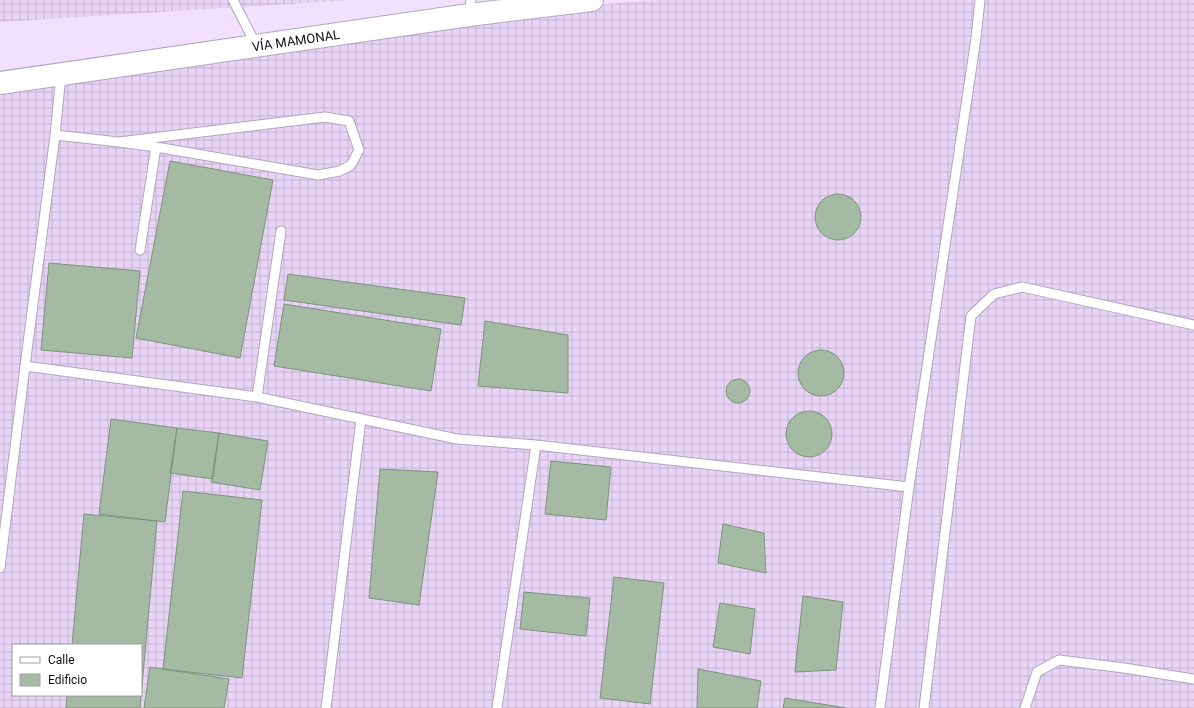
<svg xmlns="http://www.w3.org/2000/svg" width="1194" height="708" font-family="Roboto,sans-serif">
<defs>
<pattern id="industrial-grid" width="8" height="8" patternUnits="userSpaceOnUse"><rect width="8" height="8" fill="#e8d4f6"/><path d="M0 4h8M4 0v8" fill="none" stroke="#c6b5d2"/></pattern>
</defs>
<rect width="100%" height="100%" fill="#f1e1fe"/>
<!-- industrial -->
<path fill="url(#industrial-grid)" fill-rule="evenodd" d="M0,0h352l-352,22z
M656,0h538v708h-1194v-625l469,-68zM13,645h128v50h-128z"/>
<!-- building -->
<path fill="#a4baa2" stroke="#7e937c" d="M170,161l103,19 -33,178 -104,-20z
M815 217a23 23 0 1 1 46 0a23 23 0 1 1-46 0Z
M49,263l91,8 -8,87 -91,-8z
M288,274l177,24 -4,27 -177,-25z
M284,304l157,25 -10,62 -157,-25z
M485,321l83,14v58l-90,-7z
M798 373a23 23 0 1 1 46 0a23 23 0 1 1-46 0Z
M726 391a12 12 0 1 1 24 0a12 12 0 1 1-24 0Z
M786 434a23 23 0 1 1 46 0a23 23 0 1 1-46 0Z
M111,419l66,9 -12,94 -66,-8z
M177,428l42,5 -6,46 -43,-6z
M219,433l49,8 -8,49 -49,-8z
M551,461l60,6 -5,53 -61,-6z
M380,469l58,3 -19,133 -50,-7z
M183,491l79,9 -20,178 -79,-9z
M84,514l73,7 -17,187h-74l1,-13h74v-50h-69z
M723,524l41,9 2,40 -48,-10z
M614,577l50,6 -14,121 -50,-6z
M524,592l66,6 -4,38 -66,-7z
M803,596l40,6 -7,68 -41,2z
M720,603l35,6 -5,45 -37,-7z
M150,667l79,12 -5,29h-80z
M698,669l63,12 -4,27h-60z
M785,698l61,10h-63z"/>
<g fill="none" stroke-linecap="round" stroke-linejoin="round">
<!-- service casing -->
<g stroke="#b3a4bf" stroke-width="11">
<path id="service" d="M233,0l23,45
M469,15l2,-15
M55,135l64,7 206,-25 24,4 10,29 -8,15 -11,6 -22,4 -162,-28 -37,-5
M140,250l16,-103
M25,366l232,31 200,42 79,6 373,42
M257,397l24,-166
M0,568l25,-202 30,-231 6,-60
M326,708l35,-289
M497,708l39,-263
M880,708l29,-221 67,-449 4,-38
M924,708l47,-392 23,-22 28,-7 172,38
M1025,708l12,-36 22,-12 65,8 70,11"/>
</g>
<!-- tertiary casing -->
<g stroke="#b3a4bf" stroke-width="24">
<g id="tertiary">
<path id="s1" d="M0,83l469,-68 123,-15"/>
</g>
</g>
<!-- service -->
<use href="#service" stroke="#fff" stroke-width="9"/>
<!-- tertiary -->
<use href="#tertiary" stroke="#fff" stroke-width="22"/>
</g>
<g text-anchor="middle" stroke-width="3.5" stroke-linejoin="round" paint-order="stroke">
<!-- street labels -->
<g font-size="13" fill="#120c16" stroke="#fff">
<text dy="5" stroke="none"><textPath href="#s1" startOffset="299">VÍA MAMONAL</textPath></text>
</g>
</g>
<!-- legend -->
<rect x="12" y="644" width="130" height="52" fill="#ffffff" stroke="#a09ea2"/>
<rect x="20" y="657" width="20" height="6" fill="#ffffff" stroke="#a09ea2"/>
<text x="48" y="664" font-size="12" fill="#120c16">Calle</text>
<rect x="20" y="674" width="20" height="12" fill="#a4baa2" stroke="#a09ea2"/>
<text x="48" y="684" font-size="12" fill="#120c16">Edificio</text>
</svg>
